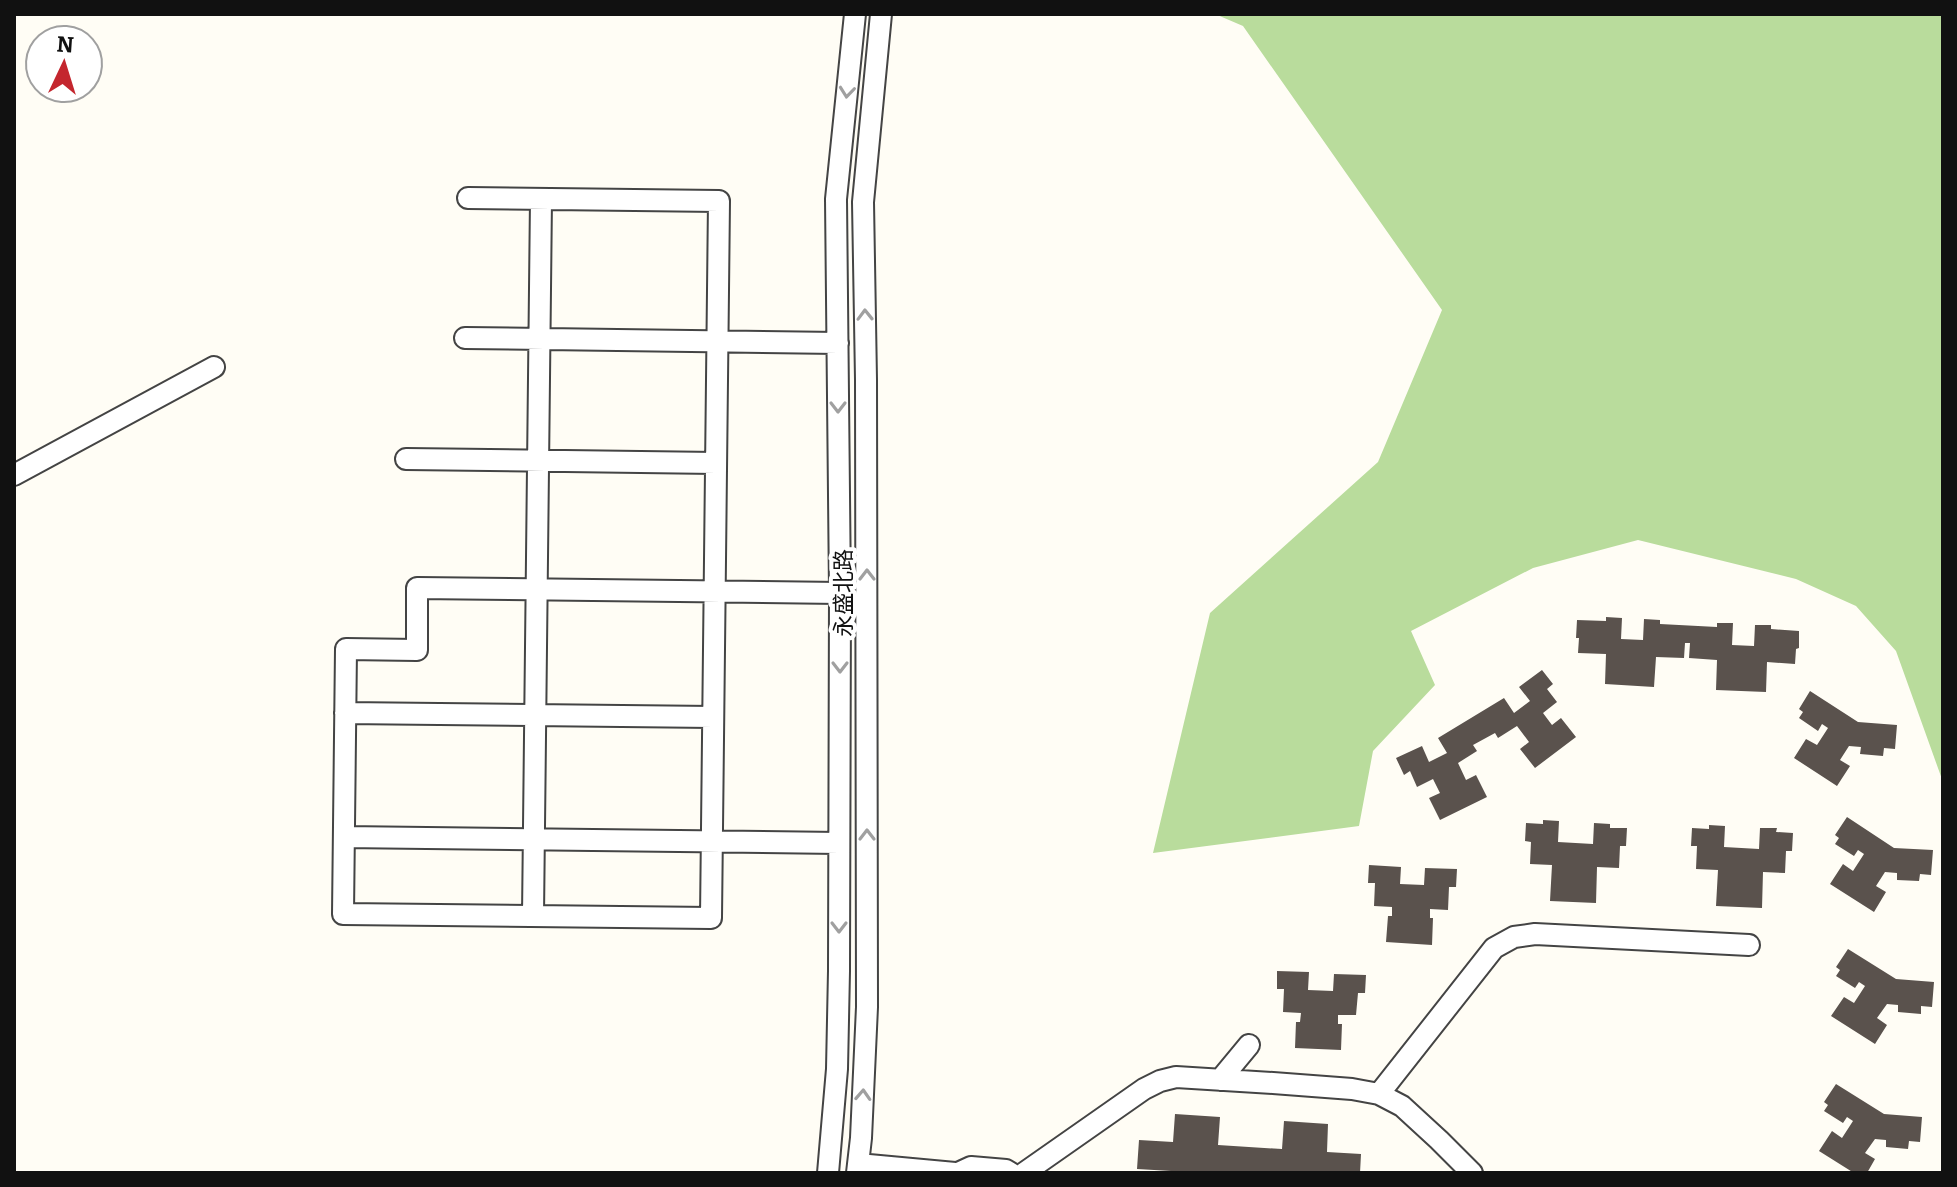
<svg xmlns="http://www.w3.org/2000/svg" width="1957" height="1187" font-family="Bitter,'Noto Sans SC',serif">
<rect width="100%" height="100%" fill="#fffdf5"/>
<!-- forest -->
<path fill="#b9dc9c" d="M1215,14h717l11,2v766l-47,-131 -40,-45 -60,-27 -158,-39 -105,28 -122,63 24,54 -62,66 -14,75 -206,27 57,-240 168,-151 64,-152 -199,-284z"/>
<!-- building -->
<path fill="#5a524d" d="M1606,617l16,1 -1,21 22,1 1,-21 16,1v4l57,3v-4h16l-1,22 22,1 1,-21h16v4l28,2v17l-3,1 -1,15 -28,-2 -1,30 -50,-2 1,-30 -28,-2 1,-15h-5l-1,15 -28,-1 -2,30 -49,-3 1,-30 -28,-1 1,-15h-3l1,-18 29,1z
M1542,670l11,14 -6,5 10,13 -14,11 9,12 9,-7 15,19 -41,31 -15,-19 9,-7 -12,-16 -19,12 -3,-5 -22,12 4,6 -19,12 8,17 10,-5 11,22 -47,23 -11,-22 11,-5 -7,-14 -16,8 -7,-16 -6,4 -8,-17 26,-12 7,16 18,-9 -9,-15 66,-40 10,15 16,-12 -11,-14z
M1810,691l48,31 39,3 -2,24 -11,-1 -1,8 -23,-2 1,-7 -12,-1 -9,14 10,6 -13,20 -43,-28 12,-19 11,6 11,-17 -6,-4 -4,7 -19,-13 4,-6 -4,-3z
M1847,817l47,31 39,2 -2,25 -11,-1 -1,7 -22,-1v-7l-12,-1 -9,14 10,6 -12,20 -44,-28 13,-20 10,7 11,-17 -6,-4 -4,6 -19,-12 4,-6 -4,-3z
M1543,820l16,1 -1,21 35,2 1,-21 16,1v4h17l-1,18h-6l-1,22 -22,-1 -1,36 -46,-2 2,-36 -22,-1 1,-22 -6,-1 1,-18 17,1z
M1709,825l16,1 -1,21 35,2 1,-21h17l-1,4 17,1 -1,18h-6l-1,22 -22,-1 -1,36 -46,-2 2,-36 -22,-1 1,-23h-6l1,-18 17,1z
M1369,865l32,2 -1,17 24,1 1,-17 32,1 -1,18h-7l-1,23 -18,-1v9h3l-1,27 -46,-3 2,-26h4v-9l-18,-1 1,-23h-7z
M1848,949l48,30 38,3 -2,25 -11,-1v8l-23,-2v-7l-11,-1 -10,14 10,7 -12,19 -44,-28 13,-19 10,6 11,-17 -6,-4 -4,6 -19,-12 4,-6 -4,-3z
M1277,971l32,1 -1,18 25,1 1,-17 32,1 -1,18h-7l-2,22h-18v9h4l-1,26 -46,-2 1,-26h4l1,-9 -18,-1 1,-23h-7z
M1836,1084l48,30 38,3 -2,25 -11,-1 -1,8 -22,-2v-7l-11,-1 -10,14 10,6 -8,14h-13l-35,-22 13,-20 10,7 11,-17 -6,-4 -4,6 -19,-12 4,-6 -4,-3z
M1175,1114l45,3 -2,28 64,4 2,-28 44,3 -1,28 34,2 -1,19h-189v-2l-34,-2 2,-29 34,2z"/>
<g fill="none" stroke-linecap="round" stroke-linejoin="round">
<!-- street casing -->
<g stroke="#444" stroke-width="24">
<path id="street" d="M468,198l251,3c-3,239 -6,478 -8,717l-368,-4 3,-265 71,1v-62c141,1 282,3 423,5
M465,338l373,5
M406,459l310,4
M14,475l200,-108
M345,713l368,4
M344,837l495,6
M533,916l8,-717
M1220,1080l29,-35
M1379,1094l115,-146 20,-11 21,-3 214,11
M858,1164l97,9
M828,1173l9,-104 2,-98 1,-378 -4,-394 19,-185
M857,1173l4,-35 6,-131 -1,-627 -3,-178 18,-188
M958,1173l13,-6 35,3 5,3
M1024,1173l120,-84 16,-8 16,-4 97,6 79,6 27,5 23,12 37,34 33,33"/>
</g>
<!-- street -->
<use href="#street" stroke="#fff" stroke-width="20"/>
</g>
<!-- one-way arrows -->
<defs><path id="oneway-chevron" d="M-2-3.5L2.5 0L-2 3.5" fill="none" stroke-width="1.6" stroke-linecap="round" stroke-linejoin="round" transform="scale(2)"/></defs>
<g stroke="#a0a0a0">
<use href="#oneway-chevron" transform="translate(847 92) rotate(96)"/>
<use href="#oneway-chevron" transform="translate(865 315) rotate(-91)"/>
<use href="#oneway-chevron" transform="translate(838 407) rotate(90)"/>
<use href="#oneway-chevron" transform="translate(867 575) rotate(-90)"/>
<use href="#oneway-chevron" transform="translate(840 667) rotate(90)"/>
<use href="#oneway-chevron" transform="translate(867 835) rotate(-90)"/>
<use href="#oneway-chevron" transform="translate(839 927) rotate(90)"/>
<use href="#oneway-chevron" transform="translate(863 1095) rotate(-87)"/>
</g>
<g text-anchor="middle" stroke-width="8" stroke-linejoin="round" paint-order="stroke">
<!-- street labels -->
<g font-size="22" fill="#111" stroke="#fff">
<text transform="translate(843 593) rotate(-90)" y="8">永盛北路</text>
</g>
</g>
<!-- border -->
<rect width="1957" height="1187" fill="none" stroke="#111111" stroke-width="32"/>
<!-- north arrow -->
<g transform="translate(64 64) rotate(4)"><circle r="38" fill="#ffffff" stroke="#a0a0a0" stroke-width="2"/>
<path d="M0-6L14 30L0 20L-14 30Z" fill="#c4262e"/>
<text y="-12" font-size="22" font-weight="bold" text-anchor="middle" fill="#111111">N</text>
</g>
</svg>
